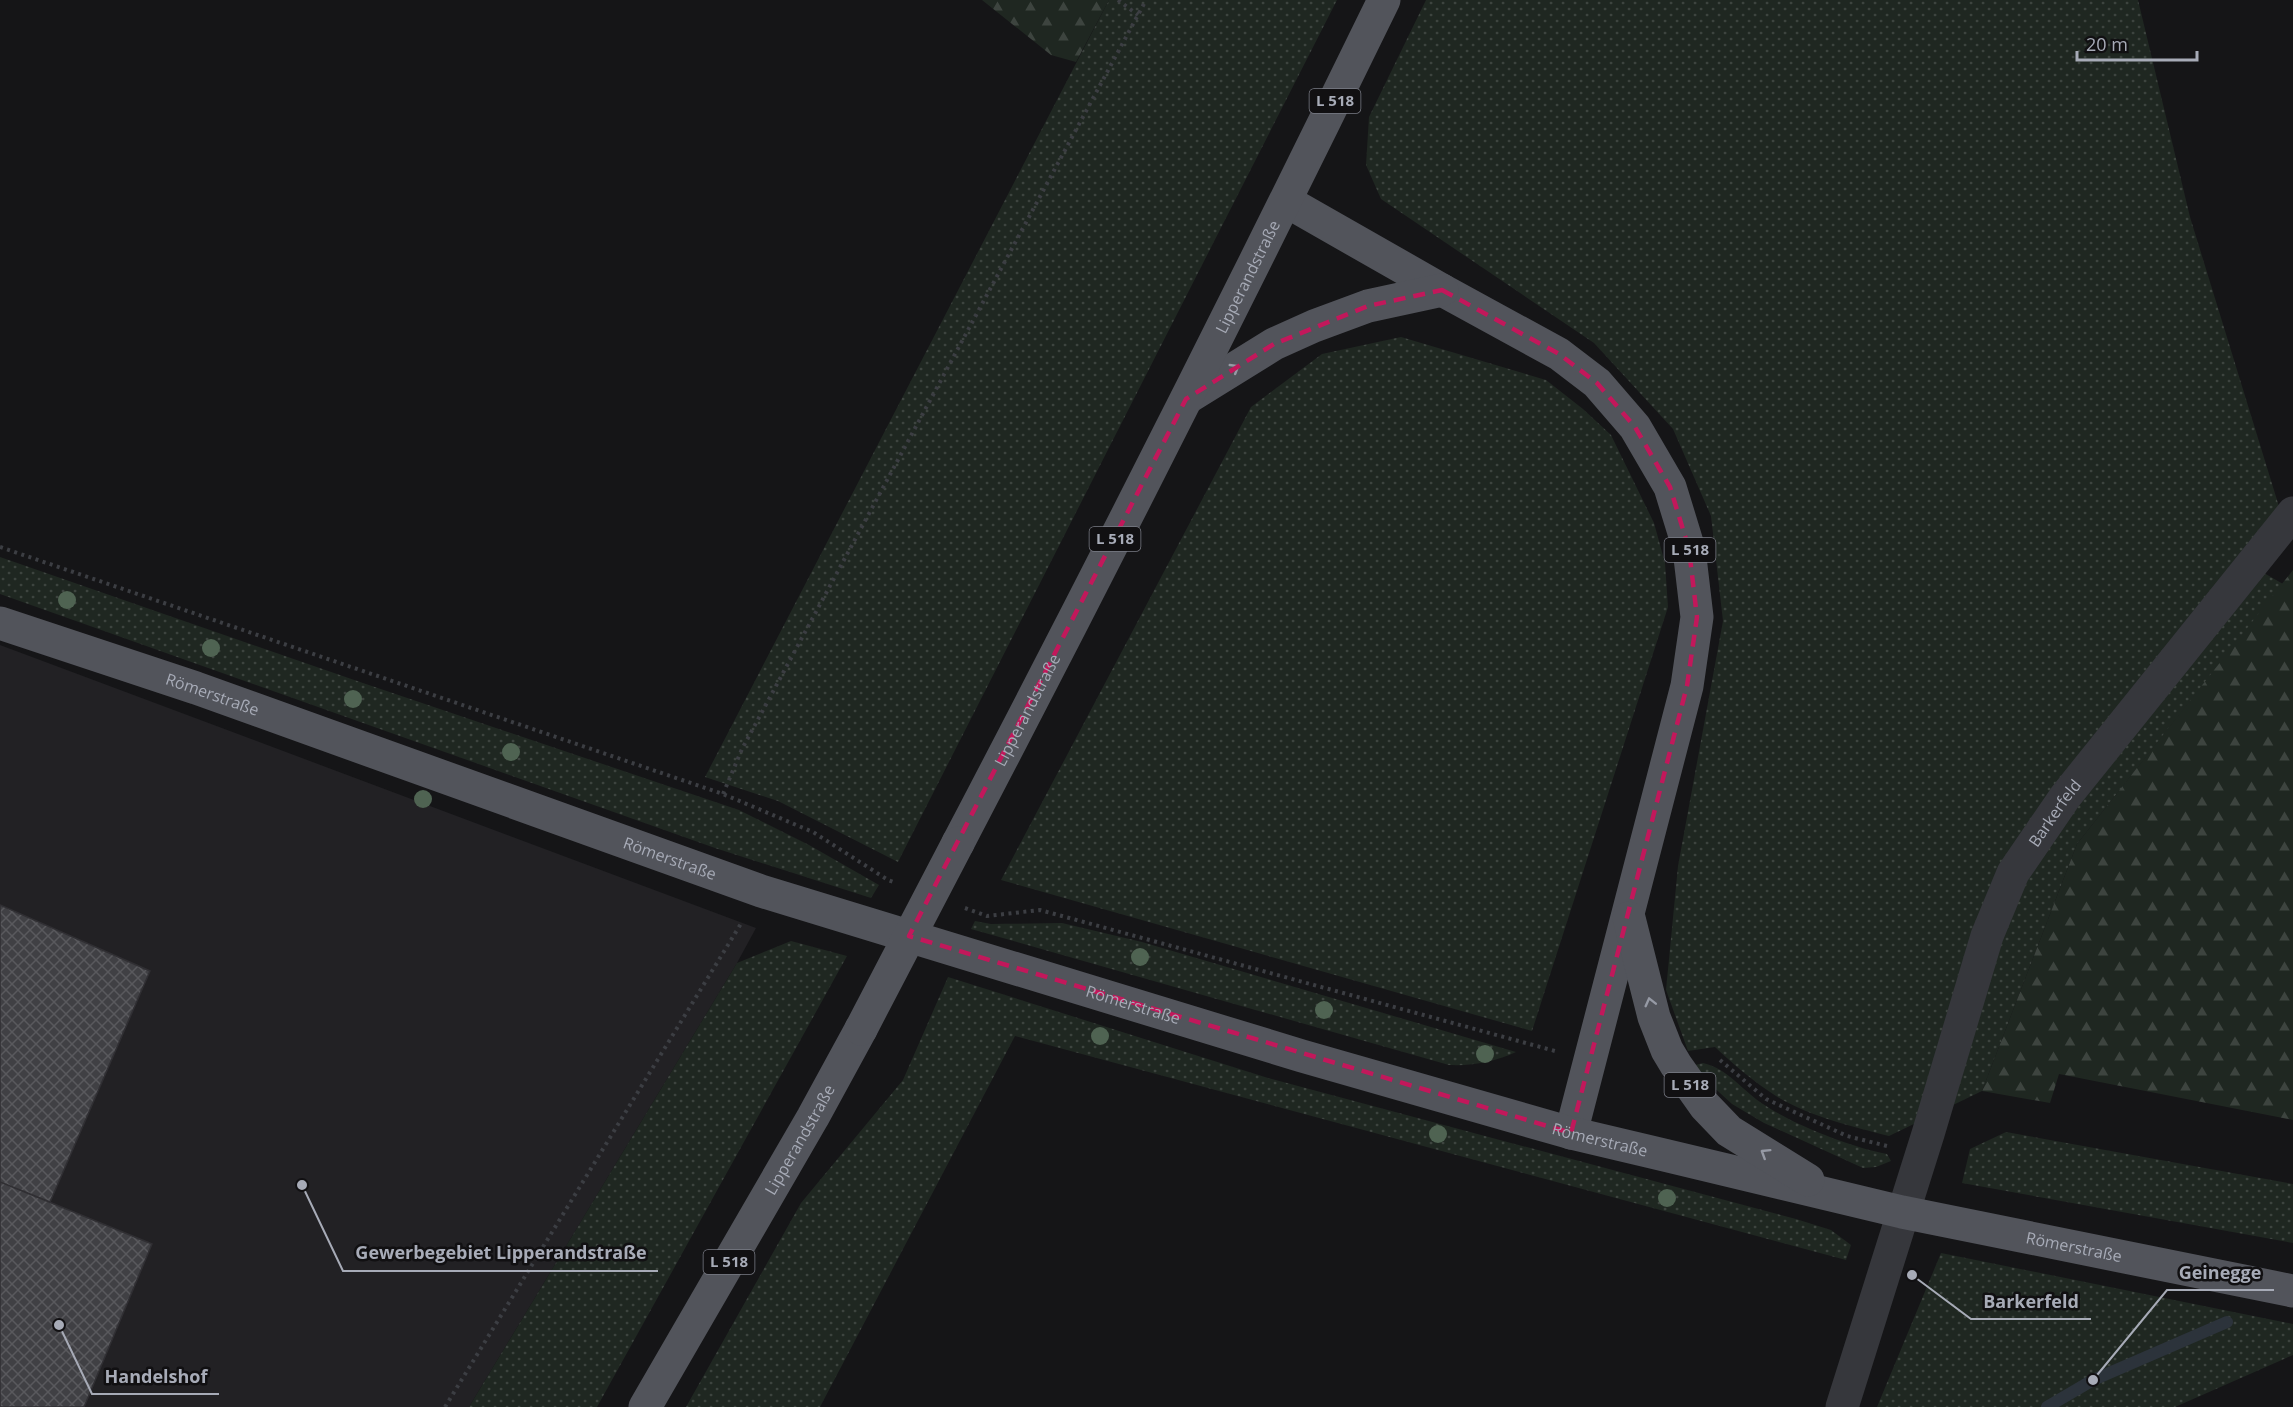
<svg xmlns="http://www.w3.org/2000/svg" width="2293" height="1407" font-family="'Open Sans',sans-serif">
<defs>
<pattern id="grass-dots" width="8" height="8" patternUnits="userSpaceOnUse" patternTransform="scale(1.5)"><rect width="8" height="8" fill="#1f2721"/><path d="M2 2h.1M6 6h.1" fill="none" stroke="#3d443f" stroke-width="1.8" stroke-linecap="round"/></pattern>
<pattern id="forest-firs" width="22" height="20" patternUnits="userSpaceOnUse" patternTransform="scale(1.5)"><rect width="22" height="20" fill="#1f2721"/><path d="M5 1l3.5 6h-7zM16 11l3.5 6h-7z" fill="#3d443f"/></pattern>
<pattern id="building-cross-hatch" width="8" height="8" patternUnits="userSpaceOnUse" patternTransform="scale(1.5)"><rect width="8" height="8" fill="#404044"/><path d="M0 0l8 8M0 8l8-8" fill="none" stroke="#59595d"/></pattern>
</defs>
<rect width="100%" height="100%" fill="#151517"/>
<!-- built -->
<path fill="#222124" d="M0,645l756,283 -19,35 -268,444h-469z"/>
<!-- grass -->
<path fill="url(#grass-dots)" d="M1109,0h228l-439,862 -120,-61 -73,-24z
M1426,0h712l52,217 91,296 -24,56 26,15 -206,260 -95,247 -93,45c-38,-10 -78,-19 -113,-40 -22,-14 -42,-31 -61,-49l-27,4 -22,-61 12,-124 45,-245 -12,-105 -38,-87 -79,-86 -213,-144 -15,-34 3,-48z
M1401,337l145,43 37,29 28,26 43,88 11,40 3,44 -136,424 -531,-151 250,-473 71,-53z
M0,557l360,125 379,128 70,35 70,40 -8,13 -156,-50 -715,-254z
M975,921l16,3 71,-1 80,19 374,110c-22,10 -42,14 -67,13l-478,-136z
M791,941l56,15 -250,451h-128l268,-444z
M948,977l320,101 528,141 35,11 20,15 -5,15 -831,-224 -195,371h-134l115,-204 102,-123z
M1703,1063c24,5 40,28 60,41 31,21 88,43 124,50l4,7 -15,6 -13,1 -99,-45 -32,-19 -23,-21 -14,-18z
M2006,1132l287,52v59l-331,-60 8,-34z
M1941,1253l352,71v31l-118,52h-298z"/>
<!-- forest -->
<path fill="url(#forest-firs)" d="M982,0h127l-33,62 -25,-7z
M2293,570v550l-234,-46 -9,29 -68,-12 95,-247z"/>
<g fill="none" stroke-linecap="round" stroke-linejoin="round">
<!-- stream -->
<path stroke="#2c333b" stroke-width="12" d="M2047,1407l46,-27 134,-58"/>
</g>
<!-- building -->
<path fill="url(#building-cross-hatch)" stroke="#302f33" stroke-width="1.5" d="M0,905l150,66 -100,231 -50,-20z
M0,1182l152,62 -68,163h-84z"/>
<g fill="none" stroke-linecap="round" stroke-linejoin="round">
<!-- path -->
<path stroke="#3c3e43" stroke-width="4" stroke-dasharray="3 4.5" stroke-linecap="butt" d="M1118,0l20,15
M0,547l723,247 90,38 75,48 8,3
M723,794l19,-45 404,-749
M965,908l22,8 53,-6 515,141
M1720,1060l46,39 81,37 40,10
M445,1407l297,-485"/>
<!-- minor -->
<path stroke="#36373c" stroke-width="33" id="s1" d="M1842,1407l86,-273 59,-198 26,-63 52,-76 228,-284"/>
<!-- major -->
<g stroke="#52545b" stroke-width="33">
<path d="M1286,201l156,89 117,64 38,29 38,44 35,60 19,62 8,68 -10,69 -116,447"/>
<path d="M1187,398l87,-54 40,-18 54,-20 74,-16"/>
<path id="s2" d="M0,623l196,65 565,203 541,165 269,77 93,22 238,57 391,79"/>
<path id="s3" d="M958,843c146,-279 288,-560 426,-843"/>
<path d="M1629,918l25,99 13,33 9,15 29,41 24,25 79,49"/>
<path id="s4" d="M645,1407l168,-290 48,-88"/>
</g>
<!-- major-bridge -->
<path stroke="#52545b" stroke-width="33" d="M861,1029l97,-186"/>
</g>
<!-- trees -->
<g fill="#4f6352">
<circle cx="67" cy="600" r="9"/>
<circle cx="211" cy="648" r="9"/>
<circle cx="353" cy="699" r="9"/>
<circle cx="511" cy="752" r="9"/>
<circle cx="423" cy="799" r="9"/>
<circle cx="1140" cy="957" r="9"/>
<circle cx="1324" cy="1010" r="9"/>
<circle cx="1100" cy="1036" r="9"/>
<circle cx="1485" cy="1054" r="9"/>
<circle cx="1438" cy="1134" r="9"/>
<circle cx="1667" cy="1198" r="9"/>
</g>
<!-- one-way arrows -->
<defs><path id="oneway-chevron" d="M-2-3.5L2.5 0L-2 3.5" fill="none" stroke-width="1.6" stroke-linecap="round" stroke-linejoin="round" transform="scale(1.5)"/></defs>
<g stroke="#969aa5">
<use href="#oneway-chevron" transform="translate(1235 368) rotate(-31)"/>
<use href="#oneway-chevron" transform="translate(1650 1002) rotate(-104)"/>
<use href="#oneway-chevron" transform="translate(1765 1153) rotate(-148)"/>
</g>
<!-- marked area -->
<path fill="none" stroke="#c2185b" stroke-width="4.5" stroke-dasharray="12 8" stroke-linejoin="round" d="M1442,290l117,64 38,29 38,44 35,60 19,62 8,68 -10,69 -116,447 -662,-197 277,-537 88,-55 94,-38z"/>
<g text-anchor="middle" stroke-width="5" stroke-linejoin="round" paint-order="stroke">
<!-- shield labels -->
<g fill="#111012" stroke="#7a7c86" stroke-width="1.5">
<rect x="1309.5" y="89" width="51" height="24" rx="4.5"/>
<rect x="1089.5" y="527" width="51" height="24" rx="4.5"/>
<rect x="1664.5" y="538" width="51" height="24" rx="4.5"/>
<rect x="1664.5" y="1073" width="51" height="24" rx="4.5"/>
<rect x="703.5" y="1250" width="51" height="24" rx="4.5"/>
</g>
<g font-size="15" font-weight="bold" fill="#a7abb7">
<text x="1335" y="106">L 518</text>
<text x="1115" y="544">L 518</text>
<text x="1690" y="555">L 518</text>
<text x="1690" y="1090">L 518</text>
<text x="729" y="1267">L 518</text>
</g>
<!-- street labels -->
<g font-size="16" fill="#a7abb7" stroke="#111012">
<text dy="6" stroke="none"><textPath href="#s3" startOffset="636">Lipperandstraße</textPath></text>
<text dy="6" stroke="none"><textPath href="#s2" startOffset="224">Römerstraße</textPath></text>
<text dy="6" stroke="none"><textPath href="#s3" startOffset="150">Lipperandstraße</textPath></text>
<text dy="6" stroke="none"><textPath href="#s1" startOffset="634">Barkerfeld</textPath></text>
<text dy="6" stroke="none"><textPath href="#s2" startOffset="710">Römerstraße</textPath></text>
<text dy="6" stroke="none"><textPath href="#s2" startOffset="1196">Römerstraße</textPath></text>
<text dy="6" stroke="none"><textPath href="#s4" startOffset="309">Lipperandstraße</textPath></text>
<text dy="6" stroke="none"><textPath href="#s2" startOffset="1682">Römerstraße</textPath></text>
<text dy="6" stroke="none"><textPath href="#s2" startOffset="2168">Römerstraße</textPath></text>
</g>
</g>
<!-- callouts -->
<path fill="none" stroke="#a7abb7" stroke-width="2" d="M302 1185L343 1271H658M2093 1380L2167 1290H2274M1912 1275L1971 1319H2091M59 1325L92 1394H219"/>
<g fill="#a7abb7" stroke="#111012" stroke-width="2">
<circle cx="302" cy="1185" r="6"/>
<circle cx="2093" cy="1380" r="6"/>
<circle cx="1912" cy="1275" r="6"/>
<circle cx="59" cy="1325" r="6"/>
</g>
<g font-size="18" text-anchor="middle" font-weight="bold" fill="#a7abb7" stroke="#111012" stroke-width="5" stroke-linejoin="round" paint-order="stroke">
<text x="501" y="1259">Gewerbegebiet Lipperandstraße</text>
<text x="2220" y="1279">Geinegge</text>
<text x="2031" y="1308">Barkerfeld</text>
<text x="156" y="1383">Handelshof</text>
</g>
<!-- scale -->
<path d="M2077 51v9h120v-9" fill="none" stroke="#a7abb7" stroke-width="3"/>
<text x="2086" y="51" font-size="18" fill="#a7abb7" stroke="#111012" stroke-width="4.5" paint-order="stroke">20 m</text>
</svg>
